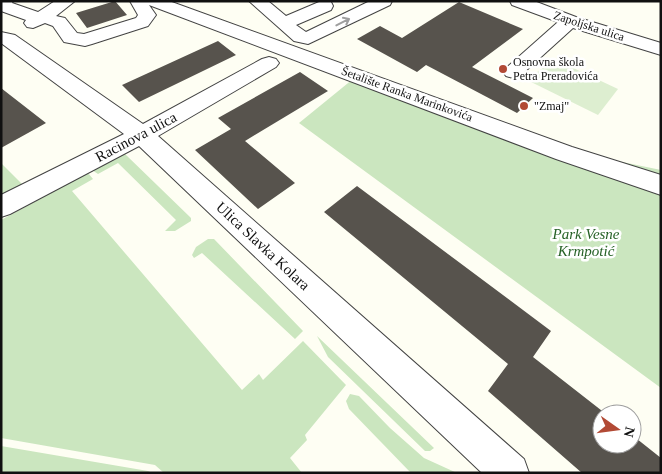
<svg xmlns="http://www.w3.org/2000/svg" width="662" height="474" font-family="Georgia,serif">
<rect width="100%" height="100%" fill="#fefef3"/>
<!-- green -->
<path fill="#cbe6bf" d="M307,51l296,107 58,12v10l-357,-128z
M353,79l308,110v199l-362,-265z
M124,153l67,65v3l-16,10h-10l11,-11 -58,-57 -20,11 -6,-4z
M1,163l23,23 -23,12z
M88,173l5,6 -21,12 170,199 17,-16 4,6 40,-39 43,44 -41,50 2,5 -17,18 12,15h-138l-9,-8 -154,-27v-218z
M208,239h6l89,92 -8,8 -93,-86 -8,5 -2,-3 4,-8z
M317,336l117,112 -4,3h-5l-97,-94z
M350,394l9,2 31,32 34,30 33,15h-46l-62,-64 -3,-8z
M1,446l147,25 4,2h-151z"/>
<!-- pitch -->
<path fill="#ddeed0" d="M554,59l64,30 -20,26 -71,-35z"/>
<!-- building -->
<path fill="#57534d" d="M115,1l12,14 -40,13 -11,-15z
M459,2l64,27 -51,38 61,31 -16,15 -91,-48 -9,7 -60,-33 23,-13 22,12z
M218,41l18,14 -97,47 -17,-17z
M300,72l28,19 -83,50 50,42 -37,26 -63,-59 36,-21 -13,-11z
M1,88l45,35 -45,25z
M357,186l194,145 -18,26 73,57h-4v30h30v-9l29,23v15h-79l-94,-82 20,-27 -184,-152z"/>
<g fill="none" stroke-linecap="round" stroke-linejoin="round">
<!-- minor casing -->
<g stroke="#434343" stroke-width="2">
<path id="minor" d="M1,1h12l-1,2 26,9 17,-11h20l-19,15 9,2 12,15 7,1 52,-16 2,-3 -8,-14h39l403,146 89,28v20l-105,-36 -407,-154 7,10 -8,11 -56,18 -7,2 -21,-4 -11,-16 -8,-3 -12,5 -6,-1 -3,-4 2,-3 -25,-9z
M249,1h19l18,15 33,-14h12l2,4 -2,4 -35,15 10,7 64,-31h22l-2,4 -82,39 -14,-3z
M510,1h24l42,16 85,26v12l-88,-27 -53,48 -7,2 -7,-2 -3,-4 3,-4 52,-46 -46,-17z
M1,32l14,3 128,89 119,-65 7,-2 7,2 3,4 -3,4 -118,69 366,323 5,14h-47l-343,-327 -129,68 -9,3v-22l123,-61 -123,-91z"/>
</g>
<!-- minor -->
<use href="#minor" fill="#fff" fill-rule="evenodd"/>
</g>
<!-- one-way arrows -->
<defs><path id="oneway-shaft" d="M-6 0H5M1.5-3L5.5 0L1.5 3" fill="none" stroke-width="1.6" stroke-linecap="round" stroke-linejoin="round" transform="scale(1.25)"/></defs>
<use stroke="#9f9f9f" href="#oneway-shaft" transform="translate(343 22) rotate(-27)"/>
<!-- markers -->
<g fill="#b24a35" stroke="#fff" stroke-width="2">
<circle cx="503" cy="69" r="5"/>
<circle cx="524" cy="106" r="5"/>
</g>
<g text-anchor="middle" stroke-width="5" stroke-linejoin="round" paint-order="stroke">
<!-- far-street labels -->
<g font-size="12" fill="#101010" stroke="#fff">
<text transform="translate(589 26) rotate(18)" y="4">Zapoljska ulica</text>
<text transform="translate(407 94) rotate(20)" y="4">Šetalište Ranka Marinkovića</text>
</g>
<!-- far-poi labels -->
<g font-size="12" fill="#101010" stroke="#fff" text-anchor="start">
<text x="513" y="66">Osnovna škola<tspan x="513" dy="14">Petra Preradovića</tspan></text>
<text x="534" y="110">"Zmaj"</text>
</g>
<!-- street labels -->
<g font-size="15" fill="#101010" stroke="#fff">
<text transform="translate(136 137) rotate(-28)" y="5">Racinova ulica</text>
<text transform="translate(263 246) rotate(43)" y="5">Ulica Slavka Kolara</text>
</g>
<!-- park labels -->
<g font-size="15" font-style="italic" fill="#266126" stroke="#fff">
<text x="586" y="239">Park Vesne<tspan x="586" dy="17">Krmpotić</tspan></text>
</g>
</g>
<!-- border -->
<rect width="662" height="474" fill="none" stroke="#101010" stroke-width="5"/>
<!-- north arrow -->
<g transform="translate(617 429) rotate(104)"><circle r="24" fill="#ffffff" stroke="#9f9f9f"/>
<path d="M0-4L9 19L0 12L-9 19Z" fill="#b24a35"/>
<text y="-8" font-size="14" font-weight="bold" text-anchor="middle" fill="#101010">N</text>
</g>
</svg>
